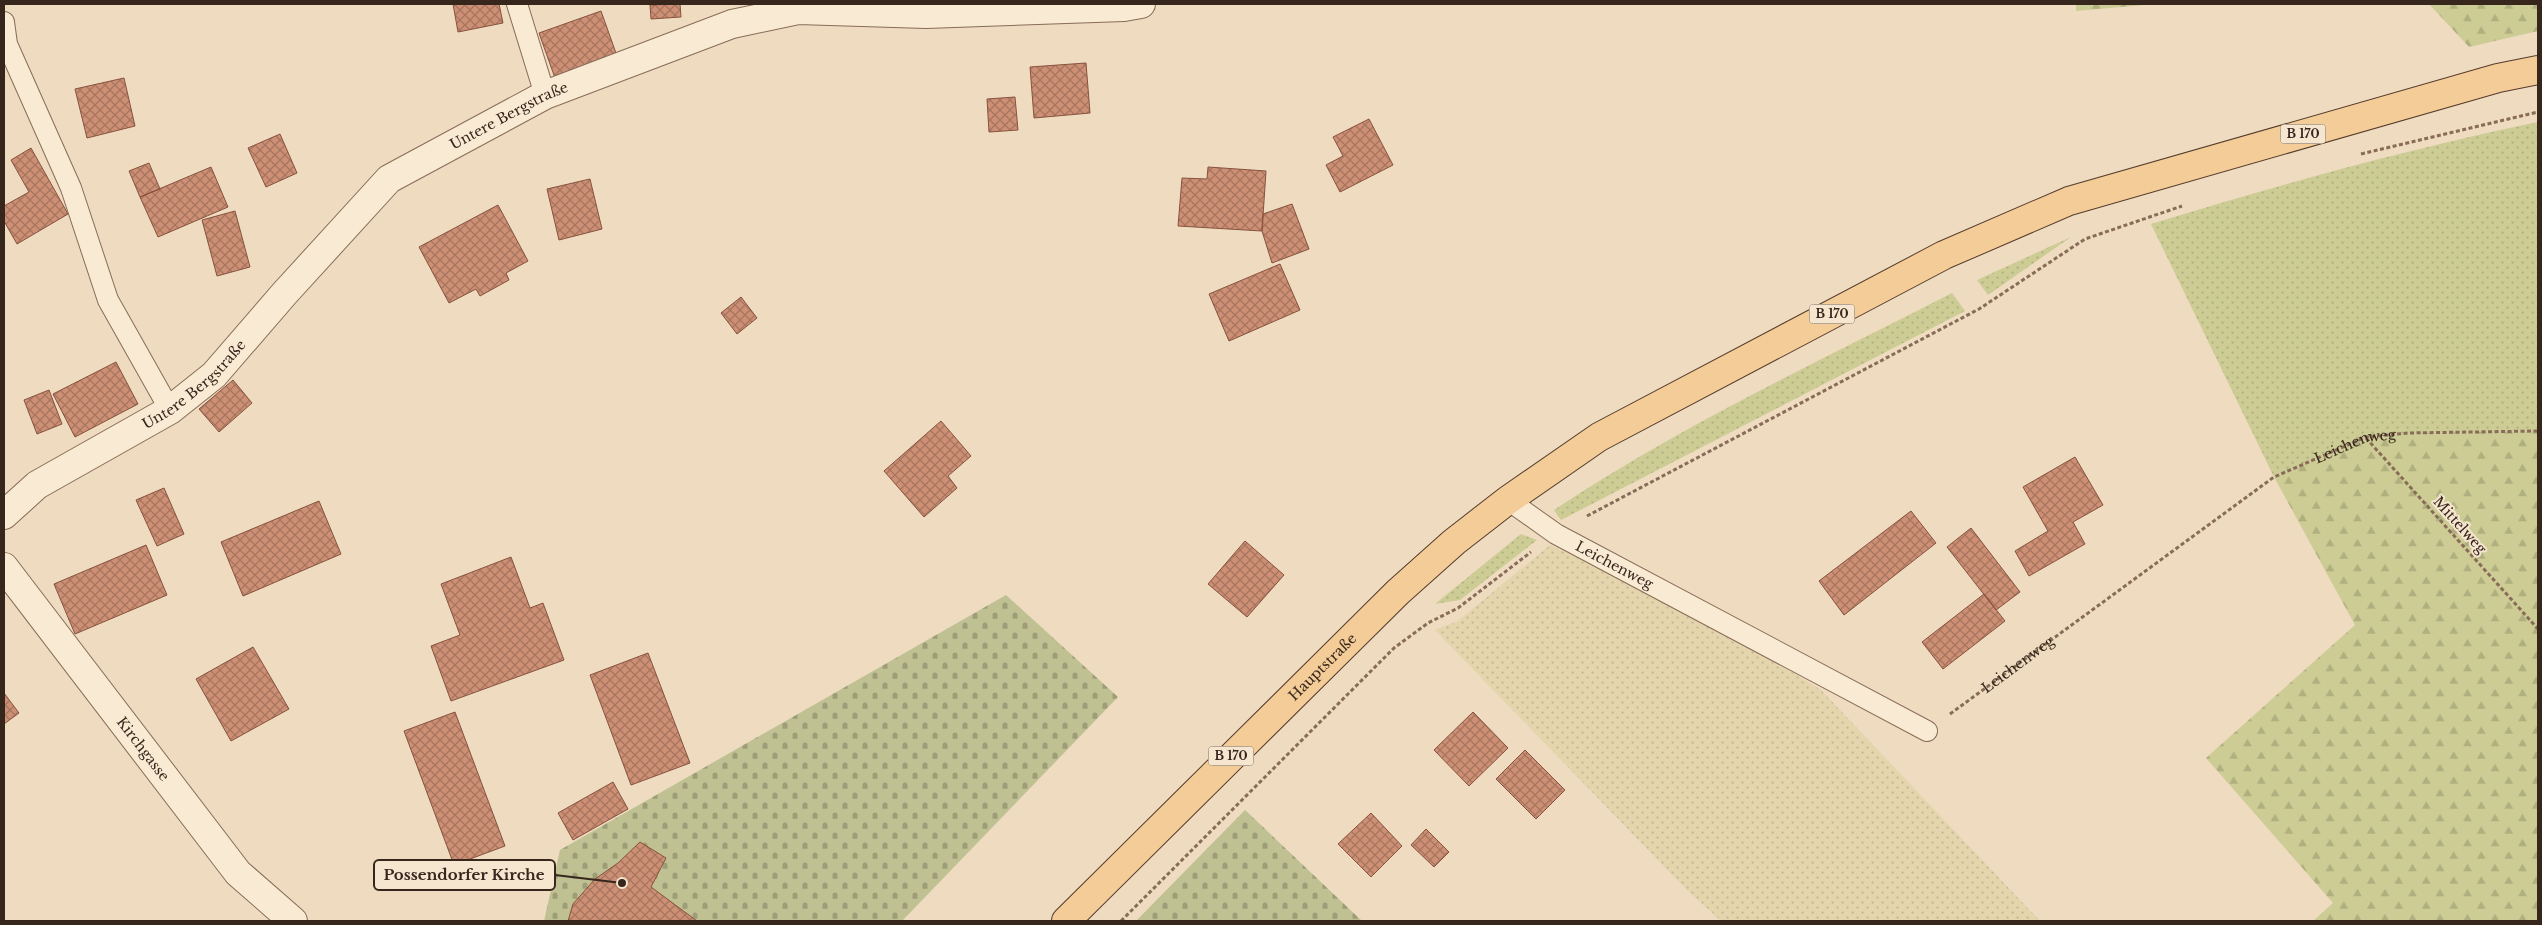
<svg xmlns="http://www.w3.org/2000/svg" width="2542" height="925" font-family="'Libre Baskerville',serif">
<defs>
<pattern id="farmland-dots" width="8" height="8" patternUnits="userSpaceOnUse" patternTransform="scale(1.25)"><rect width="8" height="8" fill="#e4d5ad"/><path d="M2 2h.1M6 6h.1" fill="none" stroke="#c4b794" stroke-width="1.8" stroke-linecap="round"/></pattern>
<pattern id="grass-dots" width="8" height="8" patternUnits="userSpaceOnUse" patternTransform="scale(1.25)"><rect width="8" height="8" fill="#cccc94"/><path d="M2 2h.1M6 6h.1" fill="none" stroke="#b0af7f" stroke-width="1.8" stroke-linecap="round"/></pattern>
<pattern id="forest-firs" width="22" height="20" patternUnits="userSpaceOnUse" patternTransform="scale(1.25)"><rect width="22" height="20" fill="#cccc94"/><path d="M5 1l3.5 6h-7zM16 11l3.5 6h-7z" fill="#b0af7f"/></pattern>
<pattern id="cemetery-stones" width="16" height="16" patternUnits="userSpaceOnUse" patternTransform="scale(1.25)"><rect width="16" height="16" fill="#c0c193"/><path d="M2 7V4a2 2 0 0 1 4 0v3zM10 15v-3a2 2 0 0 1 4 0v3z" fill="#9d9d77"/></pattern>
<pattern id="building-cross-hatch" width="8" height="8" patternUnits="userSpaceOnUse" patternTransform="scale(1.25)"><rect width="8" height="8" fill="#cd9075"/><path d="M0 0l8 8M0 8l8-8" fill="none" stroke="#a7755f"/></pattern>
</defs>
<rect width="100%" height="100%" fill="#eedbc0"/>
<!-- farmland -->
<path fill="url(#farmland-dots)" d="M1550,545l136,61 135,84 219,231h-319l-34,-31 -252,-260 23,-9z"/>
<!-- grass -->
<path fill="url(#grass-dots)" d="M2538,122v309l-130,2 -42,4 -92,40 -123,-253c127,-39 257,-75 387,-102z
M2071,237l-83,58 -11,-15z
M1952,293l13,18 -404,209 -7,-10c126,-84 264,-148 398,-217z
M1521,534l16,6 -77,60 -25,4z"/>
<!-- forest -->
<path fill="url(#forest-firs)" d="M2076,4h79l-79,7z
M2429,4h109v27l-69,16z
M2538,431v490h-225l20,-18 -127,-145 149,-133 -81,-148 92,-40 42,-4z"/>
<!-- cemetery -->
<path fill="url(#cemetery-stones)" d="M1006,595l112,102 -216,224h-358l16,-71z
M1245,810l117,111h-226z"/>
<!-- building -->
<path fill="url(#building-cross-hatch)" stroke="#87523d" d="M453,4h46l4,19 -45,9z
M680,4l1,13 -30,2 -1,-14z
M601,11l16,45 -62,22 -16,-45z
M1086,63l4,50 -56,5 -4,-51z
M124,78l11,48 -48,12 -12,-49z
M1015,97l3,33 -29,2 -2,-33z
M1369,119l24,46 -53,27 -14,-27 17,-9 -10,-19z
M280,134l17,39 -31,14 -18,-39z
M31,148l37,66 -51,30 -13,-23v-15l25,-14 -18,-32z
M149,163l11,26 -20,8 -11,-26z
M211,167l17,40 -70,30 -18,-40z
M1208,167l58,4 -4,60 -84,-5 4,-48 25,1z
M590,179l12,50 -43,11 -12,-51z
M1292,204l17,45 -37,14 -10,-32 1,-17z
M498,205l30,56 -22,12 3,7 -29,16 -4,-7 -27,14 -30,-56z
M235,211l15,56 -33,9 -15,-56z
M1280,264l20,46 -71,31 -20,-47z
M741,297l16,21 -20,16 -16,-21z
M116,362l22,42 -63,33 -22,-43z
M233,380l19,23 -33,29 -20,-23z
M49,390l13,34 -25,10 -13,-34z
M941,421l30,35 -23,20 9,12 -33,29 -40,-46z
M2075,457l28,48 -30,17 12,22 -56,32 -14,-25 33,-20 -25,-44z
M164,488l20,46 -27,12 -21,-46z
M319,501l22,53 -98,42 -22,-54z
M1911,511l25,32 -92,72 -25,-34z
M1971,528l49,64 -24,18 -49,-63z
M1245,541l39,34 -37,42 -39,-33z
M146,545l21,50 -92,39 -21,-50z
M511,557l19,51 13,-5 21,57 -113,41 -20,-55 29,-11 -19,-51z
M1984,594l21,27 -62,48 -21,-27z
M253,647l36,62 -58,32 -35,-62z
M648,653l42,110 -59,22 -41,-110z
M4,693l15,20 -15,11z
M455,712l50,134 -51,19 -50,-134z
M1473,712l35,36 -39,38 -35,-36z
M1525,750l40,40 -29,29 -40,-40z
M613,782l15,27 -55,31 -15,-27z
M1371,813l31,33 -31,31 -33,-33z
M1426,829l23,23 -15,15 -23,-22z
M640,842l26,16 -15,29 46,34h-129l5,-17 22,-25 23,-16z"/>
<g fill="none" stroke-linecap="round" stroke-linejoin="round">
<!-- service casing -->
<g stroke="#886c58" stroke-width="22">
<g id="service">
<path d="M517,4l28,91"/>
<path d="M4,22l3,22 64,144 37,112 62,110"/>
<path id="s2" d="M1508,500l48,34 371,197"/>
</g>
</g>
<!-- minor casing -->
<g stroke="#886c58" stroke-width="30">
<g id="minor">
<path id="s3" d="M4,515l33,-30 133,-75 44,-35 70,-81 105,-115 156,-84 187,-71 66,-14 128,4 198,-7 17,-3"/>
<path id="s4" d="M4,567l234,306 55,48"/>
</g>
</g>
<!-- primary casing -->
<g stroke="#553b2c" stroke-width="30">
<g id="primary">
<path id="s5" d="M1066,921l332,-329 56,-50 54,-42 91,-63 345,-182 125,-54 429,-123 40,-8"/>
</g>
</g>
<!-- path -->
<g stroke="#886c58" stroke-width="3" stroke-dasharray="4 2.5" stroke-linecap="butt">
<path d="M2361,154l177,-42"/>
<path d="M2366,438l172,191"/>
<path d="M1587,516l392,-207 106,-70 97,-33"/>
<path id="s1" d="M1950,714l324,-237 92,-40 42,-4 130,-2"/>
<path d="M1121,921l273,-273 34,-25 30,-15 73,-56"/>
</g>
<!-- service -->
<use href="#service" stroke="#f9ead3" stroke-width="20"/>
<!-- minor -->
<use href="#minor" stroke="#f9ead3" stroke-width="28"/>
<!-- primary -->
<use href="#primary" stroke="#f3cc97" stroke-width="28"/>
</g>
<g text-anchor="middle" stroke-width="4" stroke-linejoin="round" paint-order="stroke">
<!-- shield labels -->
<g fill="#f6e6d0" stroke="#706052" stroke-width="1">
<rect x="2280.5" y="124.5" width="45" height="19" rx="4"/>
<rect x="1809.5" y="304.5" width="45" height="19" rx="4"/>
<rect x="1208.5" y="746.5" width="45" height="19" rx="4"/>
</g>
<g font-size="12" font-weight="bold" fill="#37261c">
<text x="2303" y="138">B 170</text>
<text x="1832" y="318">B 170</text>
<text x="1231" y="760">B 170</text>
</g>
<!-- street labels -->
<g font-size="14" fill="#37261c" stroke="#f6e6d0">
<text dy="5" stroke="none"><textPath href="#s3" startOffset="652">Untere Bergstraße</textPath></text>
<text dy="5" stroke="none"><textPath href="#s3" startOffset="232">Untere Bergstraße</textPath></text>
<text dy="5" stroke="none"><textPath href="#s1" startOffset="489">Leichenweg</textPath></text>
<text transform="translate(2460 525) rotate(48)" y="5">Mittelweg</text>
<text dy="5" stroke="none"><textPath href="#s2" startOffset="125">Leichenweg</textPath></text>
<text dy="5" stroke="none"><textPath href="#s1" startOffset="84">Leichenweg</textPath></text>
<text dy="5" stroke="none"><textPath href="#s5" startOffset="361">Hauptstraße</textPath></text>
<text dy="5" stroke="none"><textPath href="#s4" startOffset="229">Kirchgasse</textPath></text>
</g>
</g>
<!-- callouts -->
<path fill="none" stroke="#37261c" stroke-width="2" d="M622 883L555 875"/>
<circle fill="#37261c" stroke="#f6e6d0" stroke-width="2" cx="622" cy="883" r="5"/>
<rect fill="#f6e6d0" stroke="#37261c" stroke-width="2" x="374" y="860" width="181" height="30" rx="5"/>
<g font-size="15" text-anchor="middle" font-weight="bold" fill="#37261c">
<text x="464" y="880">Possendorfer Kirche</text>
</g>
<!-- border -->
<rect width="2542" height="925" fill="none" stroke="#37261c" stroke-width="10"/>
</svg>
